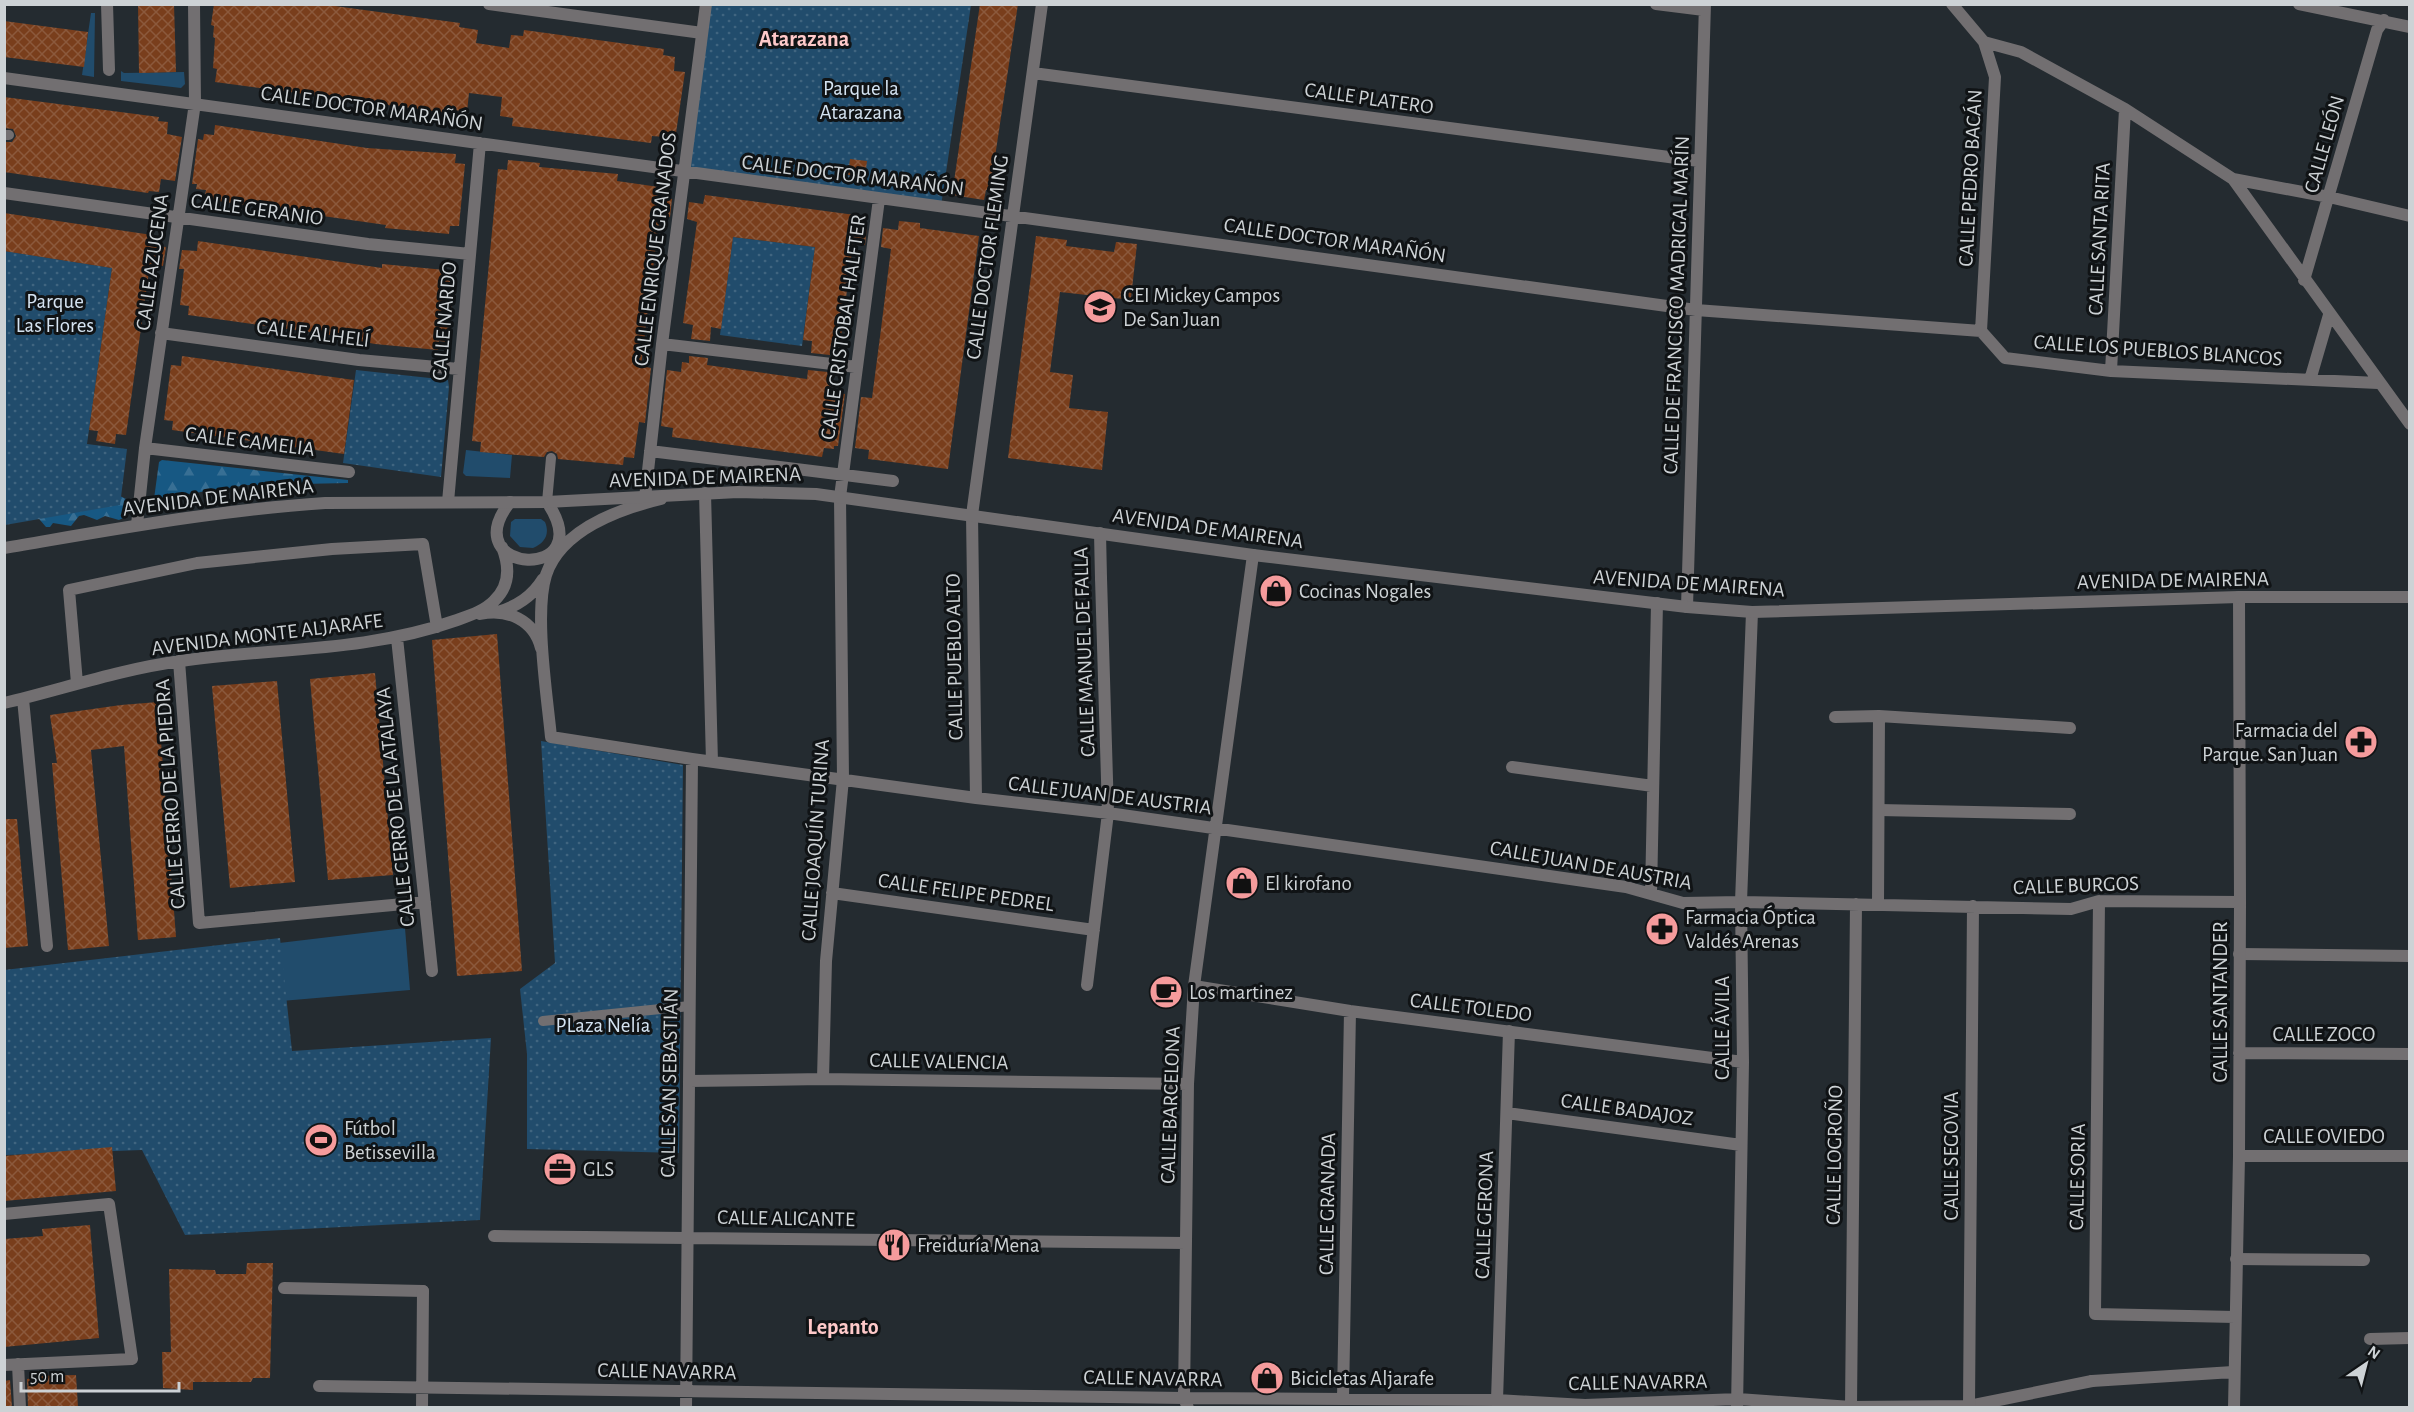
<svg xmlns="http://www.w3.org/2000/svg" width="2414" height="1412" font-family="'Alegreya Sans',sans-serif">
<defs>
<pattern id="forest-firs" width="22" height="20" patternUnits="userSpaceOnUse" patternTransform="scale(1.5)"><rect width="22" height="20" fill="#175883"/><path d="M5 1l3.5 6h-7zM16 11l3.5 6h-7z" fill="#386f94"/></pattern>
<pattern id="park-dots" width="8" height="8" patternUnits="userSpaceOnUse" patternTransform="scale(1.5)"><rect width="8" height="8" fill="#214c6c"/><path d="M2 2h.1M6 6h.1" fill="none" stroke="#406580" stroke-width="1.8" stroke-linecap="round"/></pattern>
<pattern id="building-cross-hatch" width="8" height="8" patternUnits="userSpaceOnUse" patternTransform="scale(1.5)"><rect width="8" height="8" fill="#793e1c"/><path d="M0 0l8 8M0 8l8-8" fill="none" stroke="#8b593c"/></pattern>
</defs>
<rect width="100%" height="100%" fill="#242b30"/>
<!-- grass -->
<path fill="#214c6c" d="M91,13h4l-1,64 -12,-2z
M121,71l3,2 60,-1 1,12 -4,4 -60,-7z
M466,450l46,5 -2,23 -44,-2 -3,-3z
M515,519h26l4,3c5,12 0,21 -12,26l-13,-1 -10,-11 1,-14z
M405,928l5,62 -152,13 -4,-57z"/>
<!-- forest -->
<path fill="url(#forest-firs)" d="M162,460l186,20v3l-100,2 -94,14 5,-37z
M4,478l116,18 10,5 -7,17 -4,2 -14,-4 -8,4 -13,-5 -5,1 -8,10 -18,-3 -3,4h-4z"/>
<!-- park -->
<path fill="url(#park-dots)" d="M706,5h265l-30,201 -256,-34z
M733,237l82,10 -13,99 -82,-11z
M5,251l107,17 -25,176 40,5 -7,56 -115,20z
M356,370l92,10 1,7 -8,90 -98,-14z
M541,741l142,24 -4,388 -152,-4v-95l-7,-65 35,-26z
M280,938l12,113 199,-13 -11,182 -295,15 -43,-85 -137,5 -1,-185z"/>
<!-- building -->
<path fill="url(#building-cross-hatch)" d="M138,4h36l2,68 -37,1z
M214,4h106l140,19 -1,4 19,3 -2,13 33,5 2,-13 12,1 1,-6 140,19 -1,6 12,2 -1,14 11,1 -9,61 -10,-1 -1,5 -13,-1 -1,7 -139,-17 1,-8 -13,-2 2,-19 -33,-4 -2,19 -19,-3v4l-233,-31 2,-13 -4,-1 2,-30 -2,-1 1,-11 -3,-1z
M980,4h38l-28,186h-4l-2,10 -32,-5z
M4,21l84,11 -4,35 -80,-10z
M4,97l155,20 -1,4 10,1 -1,12 15,3 -7,44 -14,-2 -2,13 -10,-1 -1,2 -144,-21v-30h8l4,-6 -3,-7 -9,-1z
M215,125l152,23 89,6 -1,9 10,1 -6,62h-9l-1,8 -64,-6 1,-3 -182,-26 2,-9 -10,-1 1,-5h-5l6,-45 5,1 1,-6 10,1z
M850,159l17,2 -2,17 -17,-3z
M508,160l32,3 -1,4 79,7 -1,7 42,6 -1,9 14,3 -2,18 -10,-2 -4,30 -15,121 10,2 -6,55 -6,-1 -5,36 -10,-1 -1,8 -65,-6 -1,-5 -5,-3 -5,1 -3,5 -64,-5 1,-10 -9,-1 26,-272 9,1z
M705,195l150,20 -1,9 13,2 -2,19 -12,-2 -13,102 -9,-2 -1,12 -19,-2 1,-12 -9,-1 12,-93 -82,-10 -12,92 -10,-2 -1,14 -19,-2 2,-14 -10,-2 14,-101 -10,-3 2,-17 14,2z
M4,213l148,22 -2,10 16,2 -3,19 -13,-2 -24,171 -10,-1 -1,10 -19,-3 2,-10 -9,-1 23,-162 -108,-17z
M899,221l21,2v5l59,8 -31,233 -80,-10 1,-9 -14,-2 6,-51 11,1 9,-69 10,-80 -10,-2 2,-19 15,2z
M1036,236l31,4 -1,6 48,6 2,-10 21,2 -6,54 -7,-1 -1,2 -63,-7 -10,80 23,3 -4,33 39,4 -6,58 -94,-12z
M198,241l184,27v-4l63,6v9l9,1 -6,62 -9,-1 -1,9 -63,-6 -45,-9 -142,-20 1,-9 -9,-1 4,-36h-5l3,-19 15,1z
M182,356l172,24 -10,74 -172,-24 1,-9 -9,-1 7,-55 10,1z
M689,356l19,2 -1,7 100,14 1,-9 20,2 -1,10h5l-1,10 14,2 -7,52h-4v3l-10,-1 -2,9 -150,-20 1,-9 -12,-2 6,-56 14,2 1,-10 7,1z
M497,634l25,337 -65,5 -25,-336z
M375,673l18,202 -65,5 -18,-201z
M277,681l18,201 -65,6 -18,-202z
M158,702l18,235 -38,3 -14,-194 -33,4 18,196 -41,4 -16,-187h5l-7,-48 71,-10z
M4,819h13l11,127 -24,2z
M112,1147l4,44 -112,10v-45z
M90,1225l9,113 -95,9v-108l39,-3 -1,-7z
M247,1263h26l-3,115h-17l-2,4h-58v8l-30,-2 -1,-36h9l-2,-83 46,1 1,4h30z
M76,1375l2,32h-50l-1,-28 8,-1v-2z
M10,1380l2,27h-8v-26z"/>
<g fill="none" stroke-linecap="round" stroke-linejoin="round">
<!-- service -->
<path stroke="#726f71" stroke-width="10" d="M4,135h5
M547,502l4,-44
M543,1021l147,-15"/>
<!-- pedestrian -->
<path stroke="#726f71" stroke-width="12" d="M1100,533l1,45
M2239,597l1,305
M1879,810l191,4
M2239,954l171,2
M2236,1259l128,1
M284,1288l139,3
M1969,1406l123,-25"/>
<!-- minor -->
<path stroke="#726f71" stroke-width="12" d="M107,4l2,66
M489,4l213,29
M1656,4l48,6
M1952,4l32,38 11,35 -14,254
M2299,4l111,23
M1984,42l37,10 104,57 108,70 177,245
M1033,73l666,88
M4,78l1692,232 285,21 24,27 106,13 267,12
M2233,179l96,18 81,19
M4,193l364,51 102,10
M2304,280l73,-250 7,-10
M161,333l198,27 100,9
M662,344l195,23
M2111,371l14,-262
M2310,380l19,-65
M145,448l204,24
M650,451l243,30
M705,493l7,269
M645,498l17,-154 44,-340
M661,499c-42,10 -100,31 -115,76 -12,38 1,120 5,162l141,22 284,39 132,15 518,74 57,16 58,-1 330,7 28,-8 141,1 -1,254 -5,252
M448,502l32,-359
M510,502c-57,73 92,81 37,0
M137,525l8,-77 50,-345 -1,-99
M1687,607l18,-603
M498,612c19,-6 34,-15 45,-33
M480,614c27,-6 54,6 61,34
M397,638l35,333
M179,661l20,262 226,-21
M77,683l-8,-93 128,-27 135,-14 91,-5 14,83
M23,699l24,247
M4,703c59,-14 117,-34 177,-42 90,-13 186,-9 273,-40 14,-5 29,-9 40,-20 16,-15 16,-34 8,-54
M1835,717l44,-1 191,12
M1512,767l141,19
M976,798l-4,-283 70,-511
M832,893l262,37
M1651,894l6,-291
M2099,901l-4,413 140,3
M1878,905l1,-189
M1087,985l21,-172 -7,-235
M1194,986l156,25 393,51
M2239,1053l171,1
M823,1079l3,-118 17,-182 -3,-282 39,-298
M689,1081l134,-2 365,5
M1507,1113l234,32
M2239,1156h171
M4,1214l105,-10 23,155 -128,6
M494,1236l692,7
M2370,1339l40,-1
M18,1364l2,44
M2092,1381l141,-9
M319,1386l865,12 313,2 88,5 153,-6 113,8 118,-1 4,-500
M1343,1398l7,-387
M1497,1400l12,-369
M1851,1407l5,-503
M422,1408l1,-117
M686,1408l6,-649
M1188,1408l-4,-10 4,-314 6,-98 59,-431
M1737,1408l6,-346 -2,-160 11,-290"/>
<!-- tertiary -->
<path stroke="#726f71" stroke-width="12" d="M4,548c107,-18 213,-38 321,-45l222,-1 191,-10 78,2 437,61 434,52 65,5 487,-15h171"/>
</g>
<!-- icons -->
<defs>
<g id="school-disc" transform="scale(1.725)"><circle r="9.5" fill="#f59b9c" stroke="#101315"/><path d="M0-5L7-2L0 1L-7-2ZM-4 1L0 2.5L4 1V4Q0 6-4 4Z" fill="#111"/></g>
<g id="shop-disc" transform="scale(1.725)"><circle r="9.5" fill="#f59b9c" stroke="#101315"/><path d="M-5-2.5h2.3a2.7 3.5 0 0 1 5.4 0H5L5.5 6h-11ZM-1.5-2.5h3a1.5 2.3 0 0 0-3 0Z" fill="#111"/></g>
<g id="pharmacy-disc" transform="scale(1.725)"><circle r="9.5" fill="#f59b9c" stroke="#101315"/><path d="M-2-6h4v4h4v4h-4v4h-4v-4h-4v-4h4Z" fill="#111"/></g>
<g id="cafe-disc" transform="scale(1.725)"><circle r="9.5" fill="#f59b9c" stroke="#101315"/><path d="M-5.5-4.5H6V0H3Q3 3.5 0 3.5H-2.5Q-5.5 3.5-5.5 0ZM3-3.2v2h1.7v-2ZM-6 4.5H4V6H-6Z" fill="#111"/></g>
<g id="stadium-disc" transform="scale(1.725)"><circle r="9.5" fill="#f59b9c" stroke="#101315"/><path d="M0-5a6.5 5 0 1 0 0 10a6.5 5 0 1 0 0-10ZM-3.5-1.8h7v3.6h-7Z" fill="#111"/></g>
<g id="office-disc" transform="scale(1.725)"><circle r="9.5" fill="#f59b9c" stroke="#101315"/><path d="M-6-3h4V-5.5h4V-3h4V5H-6ZM-1-4.5V-3h2v-1.5ZM-6 0V1H6V0Z" fill="#111"/></g>
<g id="restaurant-disc" transform="scale(1.725)"><circle r="9.5" fill="#f59b9c" stroke="#101315"/><path d="M-5-6h1v4h1v-4h1v4h1v-4h1v5L-1.5 .5V6h-2V.5L-5-1ZM5-6V6H3V1.5H1.5Q1.5-4 5-6Z" fill="#111"/></g>
</defs>
<g fill-rule="evenodd">
<use href="#school-disc" x="1100" y="307"/>
<use href="#shop-disc" x="1276" y="591"/>
<use href="#pharmacy-disc" x="2361" y="742"/>
<use href="#shop-disc" x="1242" y="883"/>
<use href="#pharmacy-disc" x="1662" y="929"/>
<use href="#cafe-disc" x="1166" y="992"/>
<use href="#stadium-disc" x="321" y="1140"/>
<use href="#office-disc" x="560" y="1169"/>
<use href="#restaurant-disc" x="894" y="1245"/>
<use href="#shop-disc" x="1267" y="1378"/>
</g>
<g text-anchor="middle" stroke-width="6" stroke-linejoin="round" paint-order="stroke">
<!-- park labels -->
<g font-size="21" fill="#d5e4f2" stroke="#101315">
<text x="861" y="95">Parque la<tspan x="861" dy="24">Atarazana</tspan></text>
<text x="55" y="308">Parque<tspan x="55" dy="24">Las Flores</tspan></text>
<text x="603" y="1032">PLaza Nelía</text>
</g>
<!-- street labels -->
<g font-size="21" fill="#cdd2d5" stroke="#101315">
<text transform="translate(1369 98) rotate(8)" y="7">CALLE PLATERO</text>
<text transform="translate(372 108) rotate(8)" y="7">CALLE DOCTOR MARAÑÓN</text>
<text transform="translate(2324 144) rotate(-74)" y="7">CALLE LEÓN</text>
<text transform="translate(853 175) rotate(7)" y="7">CALLE DOCTOR MARAÑÓN</text>
<text transform="translate(1970 178) rotate(-87)" y="7">CALLE PEDRO BACÁN</text>
<text transform="translate(257 209) rotate(8)" y="7">CALLE GERANIO</text>
<text transform="translate(2099 239) rotate(-87)" y="7">CALLE SANTA RITA</text>
<text transform="translate(1335 240) rotate(8)" y="7">CALLE DOCTOR MARAÑÓN</text>
<text transform="translate(655 249) rotate(-83)" y="7">CALLE ENRIQUE GRANADOS</text>
<text transform="translate(987 257) rotate(-82)" y="7">CALLE DOCTOR FLEMING</text>
<text transform="translate(152 262) rotate(-82)" y="7">CALLE AZUCENA</text>
<text transform="translate(1676 305) rotate(-88)" y="7">CALLE DE FRANCISCO MADRIGAL MARÍN</text>
<text transform="translate(444 321) rotate(-85)" y="7">CALLE NARDO</text>
<text transform="translate(843 327) rotate(-82)" y="7">CALLE CRISTOBAL HALFTER</text>
<text transform="translate(313 333) rotate(7)" y="7">CALLE ALHELÍ</text>
<text transform="translate(2158 350) rotate(4)" y="7">CALLE LOS PUEBLOS BLANCOS</text>
<text transform="translate(250 441) rotate(7)" y="7">CALLE CAMELIA</text>
<text transform="translate(705 477) rotate(-2)" y="7">AVENIDA DE MAIRENA</text>
<text transform="translate(218 497) rotate(-7)" y="7">AVENIDA DE MAIRENA</text>
<text transform="translate(1208 528) rotate(8)" y="7">AVENIDA DE MAIRENA</text>
<text transform="translate(2173 580) rotate(-1)" y="7">AVENIDA DE MAIRENA</text>
<text transform="translate(1689 583) rotate(4)" y="7">AVENIDA DE MAIRENA</text>
<text transform="translate(267 634) rotate(-7)" y="7">AVENIDA MONTE ALJARAFE</text>
<text transform="translate(1084 652) rotate(-92)" y="7">CALLE MANUEL DE FALLA</text>
<text transform="translate(954 657) rotate(-91)" y="7">CALLE PUEBLO ALTO</text>
<text transform="translate(170 794) rotate(-94)" y="7">CALLE CERRO DE LA PIEDRA</text>
<text transform="translate(1110 795) rotate(7)" y="7">CALLE JUAN DE AUSTRIA</text>
<text transform="translate(395 807) rotate(-96)" y="7">CALLE CERRO DE LA ATALAYA</text>
<text transform="translate(815 840) rotate(-86)" y="7">CALLE JOAQUÍN TURINA</text>
<text transform="translate(1591 865) rotate(10)" y="7">CALLE JUAN DE AUSTRIA</text>
<text transform="translate(2076 885) rotate(-2)" y="7">CALLE BURGOS</text>
<text transform="translate(966 892) rotate(8)" y="7">CALLE FELIPE PEDREL</text>
<text transform="translate(2220 1002) rotate(-90)" y="7">CALLE SANTANDER</text>
<text transform="translate(1471 1007) rotate(7)" y="7">CALLE TOLEDO</text>
<text transform="translate(1722 1028) rotate(-90)" y="7">CALLE ÁVILA</text>
<text x="2324" y="1041">CALLE ZOCO</text>
<text transform="translate(939 1061) rotate(1)" y="7">CALLE VALENCIA</text>
<text transform="translate(669 1083) rotate(-89)" y="7">CALLE SAN SEBASTIÁN</text>
<text transform="translate(1170 1105) rotate(-88)" y="7">CALLE BARCELONA</text>
<text transform="translate(1627 1109) rotate(8)" y="7">CALLE BADAJOZ</text>
<text x="2324" y="1143">CALLE OVIEDO</text>
<text transform="translate(1834 1155) rotate(-89)" y="7">CALLE LOGROÑO</text>
<text transform="translate(1951 1156) rotate(-90)" y="7">CALLE SEGOVIA</text>
<text transform="translate(2077 1177) rotate(-89)" y="7">CALLE SORIA</text>
<text transform="translate(1327 1204) rotate(-89)" y="7">CALLE GRANADA</text>
<text transform="translate(1484 1215) rotate(-88)" y="7">CALLE GERONA</text>
<text transform="translate(786 1218) rotate(1)" y="7">CALLE ALICANTE</text>
<text transform="translate(667 1371) rotate(1)" y="7">CALLE NAVARRA</text>
<text transform="translate(1153 1378) rotate(1)" y="7">CALLE NAVARRA</text>
<text transform="translate(1638 1382) rotate(-1)" y="7">CALLE NAVARRA</text>
</g>
<!-- poi labels -->
<g font-size="21" fill="#cdd2d5" stroke="#101315" text-anchor="start">
<text x="1123" y="302">CEI Mickey Campos<tspan x="1123" dy="24">De San Juan</tspan></text>
<text x="1299" y="598">Cocinas Nogales</text>
<text x="2338" y="737" text-anchor="end">Farmacia del<tspan x="2338" dy="24">Parque. San Juan</tspan></text>
<text x="1265" y="890">El kirofano</text>
<text x="1685" y="924">Farmacia Óptica<tspan x="1685" dy="24">Valdés Arenas</tspan></text>
<text x="1189" y="999">Los martinez</text>
<text x="344" y="1135">Fútbol<tspan x="344" dy="24">Betissevilla</tspan></text>
<text x="583" y="1176">GLS</text>
<text x="917" y="1252">Freiduría Mena</text>
<text x="1290" y="1385">Bicicletas Aljarafe</text>
</g>
<!-- neighbourhood labels -->
<g font-size="22" font-weight="bold" fill="#fec9c9" stroke="#101315">
<text x="804" y="46">Atarazana</text>
<text x="843" y="1334">Lepanto</text>
</g>
</g>
<!-- border -->
<rect width="2414" height="1412" fill="none" stroke="#cdd2d5" stroke-width="12"/>
<!-- north arrow -->
<g transform="translate(2366 1364) rotate(35)" stroke="#101315" stroke-width="4.5" paint-order="stroke">
<path d="M0-4.5L10 22L0 15L-10 22Z" fill="#cdd2d5"/>
<text y="-9" font-size="16" font-weight="bold" text-anchor="middle" fill="#cdd2d5">N</text>
</g>
<!-- scale -->
<path d="M21 1382v9h158v-9" fill="none" stroke="#cdd2d5" stroke-width="3"/>
<text x="30" y="1382" font-size="18" fill="#cdd2d5" stroke="#101315" stroke-width="4.5" paint-order="stroke">50 m</text>
</svg>
